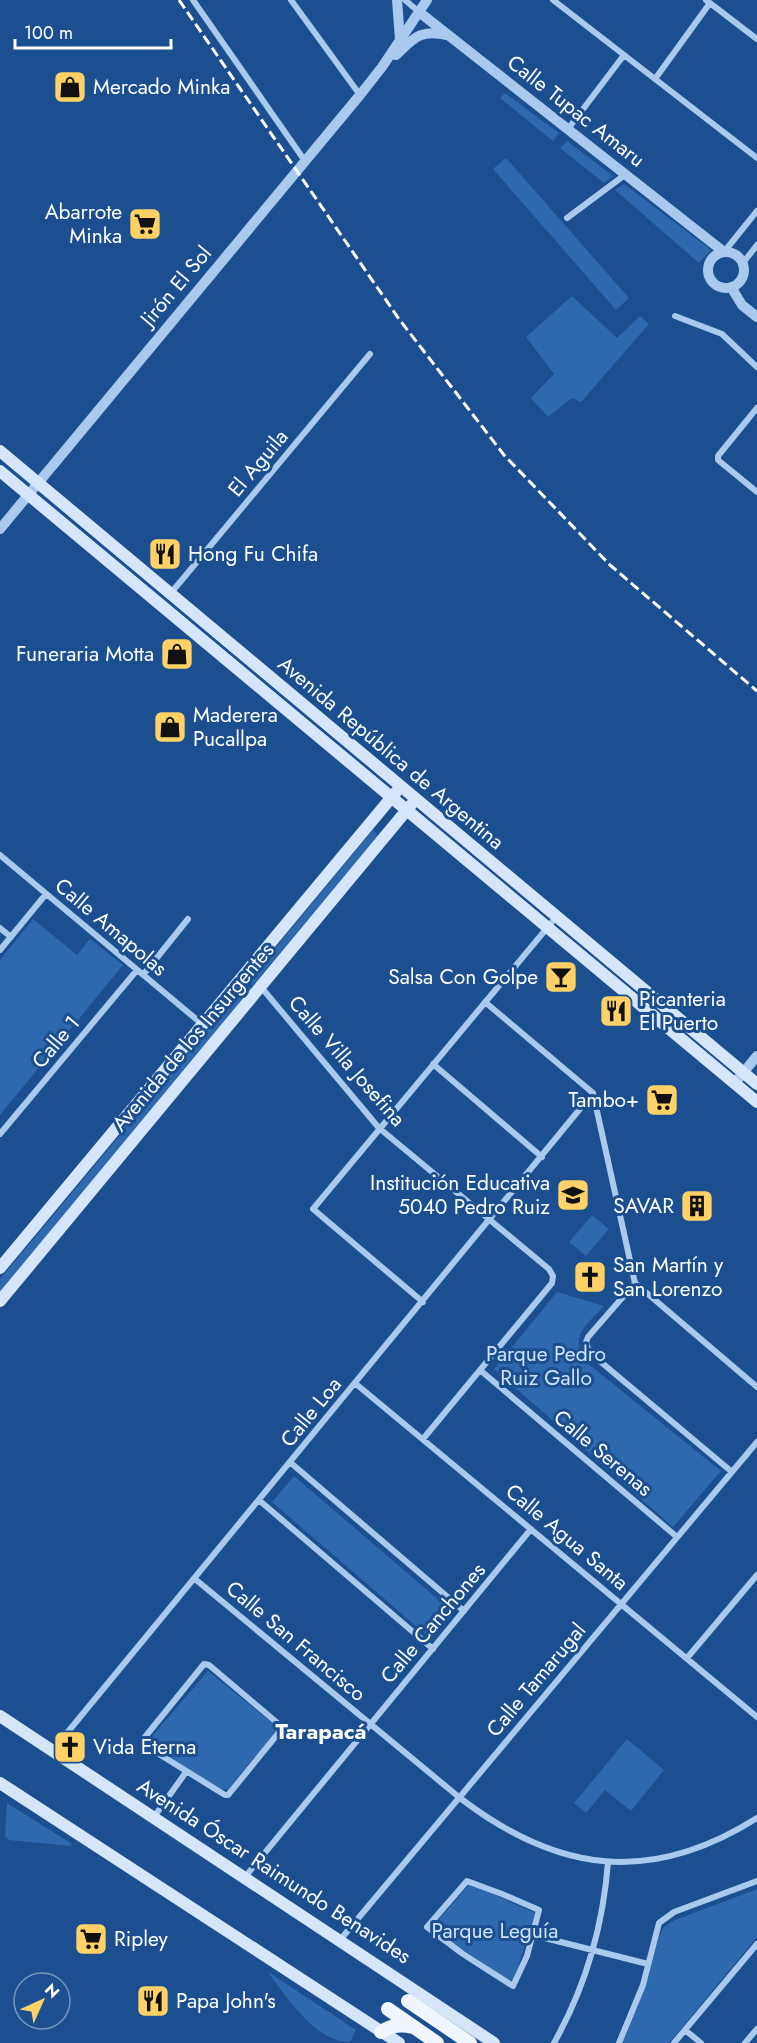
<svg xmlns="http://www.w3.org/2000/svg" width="757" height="2043" font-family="Jost,sans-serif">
<rect width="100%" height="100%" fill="#1b4f8f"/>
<!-- green -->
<path fill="#2e69ad" d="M505,93l54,40 -6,8 -53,-43z
M567,141l46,35 -9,7 -44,-35z
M506,158l123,140 -13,12 -123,-141z
M624,184l87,66 -12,13 -84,-73z
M572,296l45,42 23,-22 9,8 -68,78 -9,-4 -24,19 -17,-19 23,-24 -28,-37z
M373,830l5,6 -126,150 -4,-5z
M33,919l44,36 13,-16 33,26 -123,150v-155z
M246,984l5,5 -251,303v-13z
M592,1215l17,14 -23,27 -17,-14z
M557,1292l47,14c-17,19 -36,30 -18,56l135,109 -48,56 -179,-158z
M294,1476l160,137 -23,26 -159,-137z
M208,1671l69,56v3l-49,59 -9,1 -72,-48z
M627,1739l37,31 -33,41 -26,-21 -19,23 -12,-10z
M7,1803l65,41 -2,2 -61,-6 -4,-4z
M470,1884l65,29 -21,66 -5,2 -74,-51 -1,-5z
M757,1889v48l-88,106h-47l25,-61 12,-46 5,-9 11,-7z
M267,1971l89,59 -6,12c-34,1 -64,-46 -83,-71z"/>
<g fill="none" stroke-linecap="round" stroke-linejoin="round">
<!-- minor -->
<path stroke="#a9c9ee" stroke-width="6" d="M193,0l112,161
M291,0l69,95
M405,0l14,12
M553,0l204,158
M706,0l51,39
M655,79l55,-76
M568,129l56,-74
M567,218l59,-44
M724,252l33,-41
M743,263l14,-18
M675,316l47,18 35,33
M757,408l-39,48v4l39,32
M171,593l199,-239
M0,855l202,169
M0,928l11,9
M0,950l46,-56
M143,975l45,-56
M261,987l118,141 170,141 4,7 -1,7 -129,156
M485,1002l108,91 42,190 122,104
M433,1064l109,93
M0,1134l137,-164
M635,1283l-47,54 -2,5 3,10 143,120
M423,1302l-110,-93 244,-293
M480,1370l197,167
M356,1384l401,333
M291,1463l173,148
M260,1501l173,148
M195,1579l265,219c98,75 191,87 297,20
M687,1658l70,-83
M204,1664l5,1 72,61v4l-53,65h-3l-79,-49 -1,-9z
M53,1750l540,-657
M154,1817l32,-45
M245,1877l286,-348
M467,1881l35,13 37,16 -12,46 -14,30 -50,-32 -36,-27z
M533,1935l115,29
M340,1940l417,-498
M685,2030l16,13
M554,2043c32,-57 49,-116 54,-181
M619,2043l24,-58 16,-62 15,-11 83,-31
M674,2043l83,-99
M745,2043l12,-14"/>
<!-- tertiary -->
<path stroke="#a9c9ee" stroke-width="10" d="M397,0l3,40
M419,12l305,240
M396,55c18,-17 24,-26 51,-20
M708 270a18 18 0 1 1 36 0a18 18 0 1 1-36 0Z
M731,287l11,18 15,12
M0,529l360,-434 22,-28 45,-67
M738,1079l19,-23"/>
<!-- secondary -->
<path stroke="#d6e6fa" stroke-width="12" d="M0,451l757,633
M0,471l757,631
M0,1268l396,-476
M0,1301l411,-496
M0,1716l494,327
M0,1783l399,260"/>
<!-- primary -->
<path stroke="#f0f6ff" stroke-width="14" d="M408,2001l62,42
M388,2009l49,34
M381,2032c11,-7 20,-8 32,-5"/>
<!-- rail -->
<path stroke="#fff" stroke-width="3" stroke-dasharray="10 4.5" stroke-linecap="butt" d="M179,0l220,319 105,136 106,110 147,126"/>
</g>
<!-- icons -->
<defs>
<g id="shop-square" transform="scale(1.725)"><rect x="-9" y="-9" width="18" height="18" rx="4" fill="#ffd166" stroke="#1b4f8f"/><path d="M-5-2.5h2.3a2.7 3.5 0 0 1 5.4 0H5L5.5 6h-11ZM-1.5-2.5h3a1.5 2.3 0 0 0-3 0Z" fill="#111"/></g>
<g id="supermarket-square" transform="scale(1.725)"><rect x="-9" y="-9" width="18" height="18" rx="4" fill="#ffd166" stroke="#1b4f8f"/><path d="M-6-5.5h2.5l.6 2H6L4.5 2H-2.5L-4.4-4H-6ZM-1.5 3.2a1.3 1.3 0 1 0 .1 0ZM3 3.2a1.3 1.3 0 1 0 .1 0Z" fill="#111"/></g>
<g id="restaurant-square" transform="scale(1.725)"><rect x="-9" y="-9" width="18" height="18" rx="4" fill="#ffd166" stroke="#1b4f8f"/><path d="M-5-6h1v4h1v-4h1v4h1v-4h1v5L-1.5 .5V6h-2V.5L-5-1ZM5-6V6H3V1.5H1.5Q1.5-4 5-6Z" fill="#111"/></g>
<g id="bar-square" transform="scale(1.725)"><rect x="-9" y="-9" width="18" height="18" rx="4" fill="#ffd166" stroke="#1b4f8f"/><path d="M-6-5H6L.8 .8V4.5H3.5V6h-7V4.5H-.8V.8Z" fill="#111"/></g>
<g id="school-square" transform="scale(1.725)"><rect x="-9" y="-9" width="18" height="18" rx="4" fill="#ffd166" stroke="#1b4f8f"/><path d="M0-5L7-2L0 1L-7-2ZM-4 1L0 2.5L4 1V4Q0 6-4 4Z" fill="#111"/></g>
<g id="building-square" transform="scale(1.725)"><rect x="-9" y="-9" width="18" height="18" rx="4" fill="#ffd166" stroke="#1b4f8f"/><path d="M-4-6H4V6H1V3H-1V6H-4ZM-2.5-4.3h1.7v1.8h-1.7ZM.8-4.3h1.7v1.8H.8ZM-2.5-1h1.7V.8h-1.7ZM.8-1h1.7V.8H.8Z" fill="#111"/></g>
<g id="church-square" transform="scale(1.725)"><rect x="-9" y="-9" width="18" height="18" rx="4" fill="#ffd166" stroke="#1b4f8f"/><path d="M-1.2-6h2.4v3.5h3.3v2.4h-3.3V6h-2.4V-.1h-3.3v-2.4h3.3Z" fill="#111"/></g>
</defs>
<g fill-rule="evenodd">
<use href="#shop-square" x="70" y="87"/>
<use href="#supermarket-square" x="145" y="224"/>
<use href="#restaurant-square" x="165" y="554"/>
<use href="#shop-square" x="177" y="654"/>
<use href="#shop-square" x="170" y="727"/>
<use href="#bar-square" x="561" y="977"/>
<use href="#restaurant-square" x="616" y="1011"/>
<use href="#supermarket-square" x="662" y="1100"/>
<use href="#school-square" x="573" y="1195"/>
<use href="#building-square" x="697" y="1206"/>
<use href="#church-square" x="590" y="1277"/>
<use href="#church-square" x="70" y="1747"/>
<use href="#supermarket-square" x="91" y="1939"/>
<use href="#restaurant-square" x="153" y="2001"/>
</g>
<g text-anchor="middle" stroke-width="6" stroke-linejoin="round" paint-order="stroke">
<!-- poi labels -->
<g font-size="21" fill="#fff" stroke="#1b4f8f" text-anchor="start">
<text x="93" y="94">Mercado Minka</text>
<text x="122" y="219" text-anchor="end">Abarrote<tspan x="122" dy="24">Minka</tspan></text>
<text x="188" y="561">Hong Fu Chifa</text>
<text x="154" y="661" text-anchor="end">Funeraria Motta</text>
<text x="193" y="722">Maderera<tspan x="193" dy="24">Pucallpa</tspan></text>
<text x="538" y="984" text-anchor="end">Salsa Con Golpe</text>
<text x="639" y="1006">Picanteria<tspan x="639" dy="24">El Puerto</tspan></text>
<text x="639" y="1107" text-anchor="end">Tambo+</text>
<text x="550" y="1190" text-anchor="end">Institución Educativa<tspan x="550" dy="24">5040 Pedro Ruiz</tspan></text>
<text x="674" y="1213" text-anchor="end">SAVAR</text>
<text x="613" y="1272">San Martín y<tspan x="613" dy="24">San Lorenzo</tspan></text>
<text x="93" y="1754">Vida Eterna</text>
<text x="114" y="1946">Ripley</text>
<text x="176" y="2008">Papa John's</text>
</g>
<!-- street labels -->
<g font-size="21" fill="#fff" stroke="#1b4f8f">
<text transform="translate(576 111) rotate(38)" y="7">Calle Tupac Amaru</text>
<text transform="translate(176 286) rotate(-50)" y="7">Jirón El Sol</text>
<text transform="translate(258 463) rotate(-50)" y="7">El Aguila</text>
<text transform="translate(391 753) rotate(40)" y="7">Avenida República de Argentina</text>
<text transform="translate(111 927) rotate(40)" y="7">Calle Amapolas</text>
<text transform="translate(193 1037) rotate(-50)" y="7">Avenida de los Insurgentes</text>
<text transform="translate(56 1042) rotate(-50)" y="7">Calle 1</text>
<text transform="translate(347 1061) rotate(49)" y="7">Calle Villa Josefina</text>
<text transform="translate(311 1412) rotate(-51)" y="7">Calle Loa</text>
<text transform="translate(603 1453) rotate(40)" y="7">Calle Serenas</text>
<text transform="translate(567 1537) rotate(40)" y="7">Calle Agua Santa</text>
<text transform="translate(433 1623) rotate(-50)" y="7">Calle Canchones</text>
<text transform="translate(296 1641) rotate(40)" y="7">Calle San Francisco</text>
<text transform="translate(536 1680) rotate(-50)" y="7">Calle Tamarugal</text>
<text transform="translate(274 1871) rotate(33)" y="7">Avenida Óscar Raimundo Benavides</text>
</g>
<!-- park labels -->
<g font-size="21" fill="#cfe3fa" stroke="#1b4f8f">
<text x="546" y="1361">Parque Pedro<tspan x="546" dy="24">Ruiz Gallo</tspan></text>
<text x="495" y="1938">Parque Leguía</text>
</g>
<!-- neighbourhood labels -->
<g font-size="22" font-weight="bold" fill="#fff" stroke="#1b4f8f">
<text x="321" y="1739">Tarapacá</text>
</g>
</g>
<!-- north arrow -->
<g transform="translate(42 2001) rotate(45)"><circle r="28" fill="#1b4f8f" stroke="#7695bc" stroke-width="1.5"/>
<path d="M0-4.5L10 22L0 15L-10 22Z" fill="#ffd166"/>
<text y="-9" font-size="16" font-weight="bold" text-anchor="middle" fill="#ffffff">N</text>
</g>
<!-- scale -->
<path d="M15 39v9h156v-9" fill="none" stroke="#ffffff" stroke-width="3"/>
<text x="24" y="39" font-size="18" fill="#ffffff" stroke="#1b4f8f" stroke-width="4.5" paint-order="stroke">100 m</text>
</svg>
